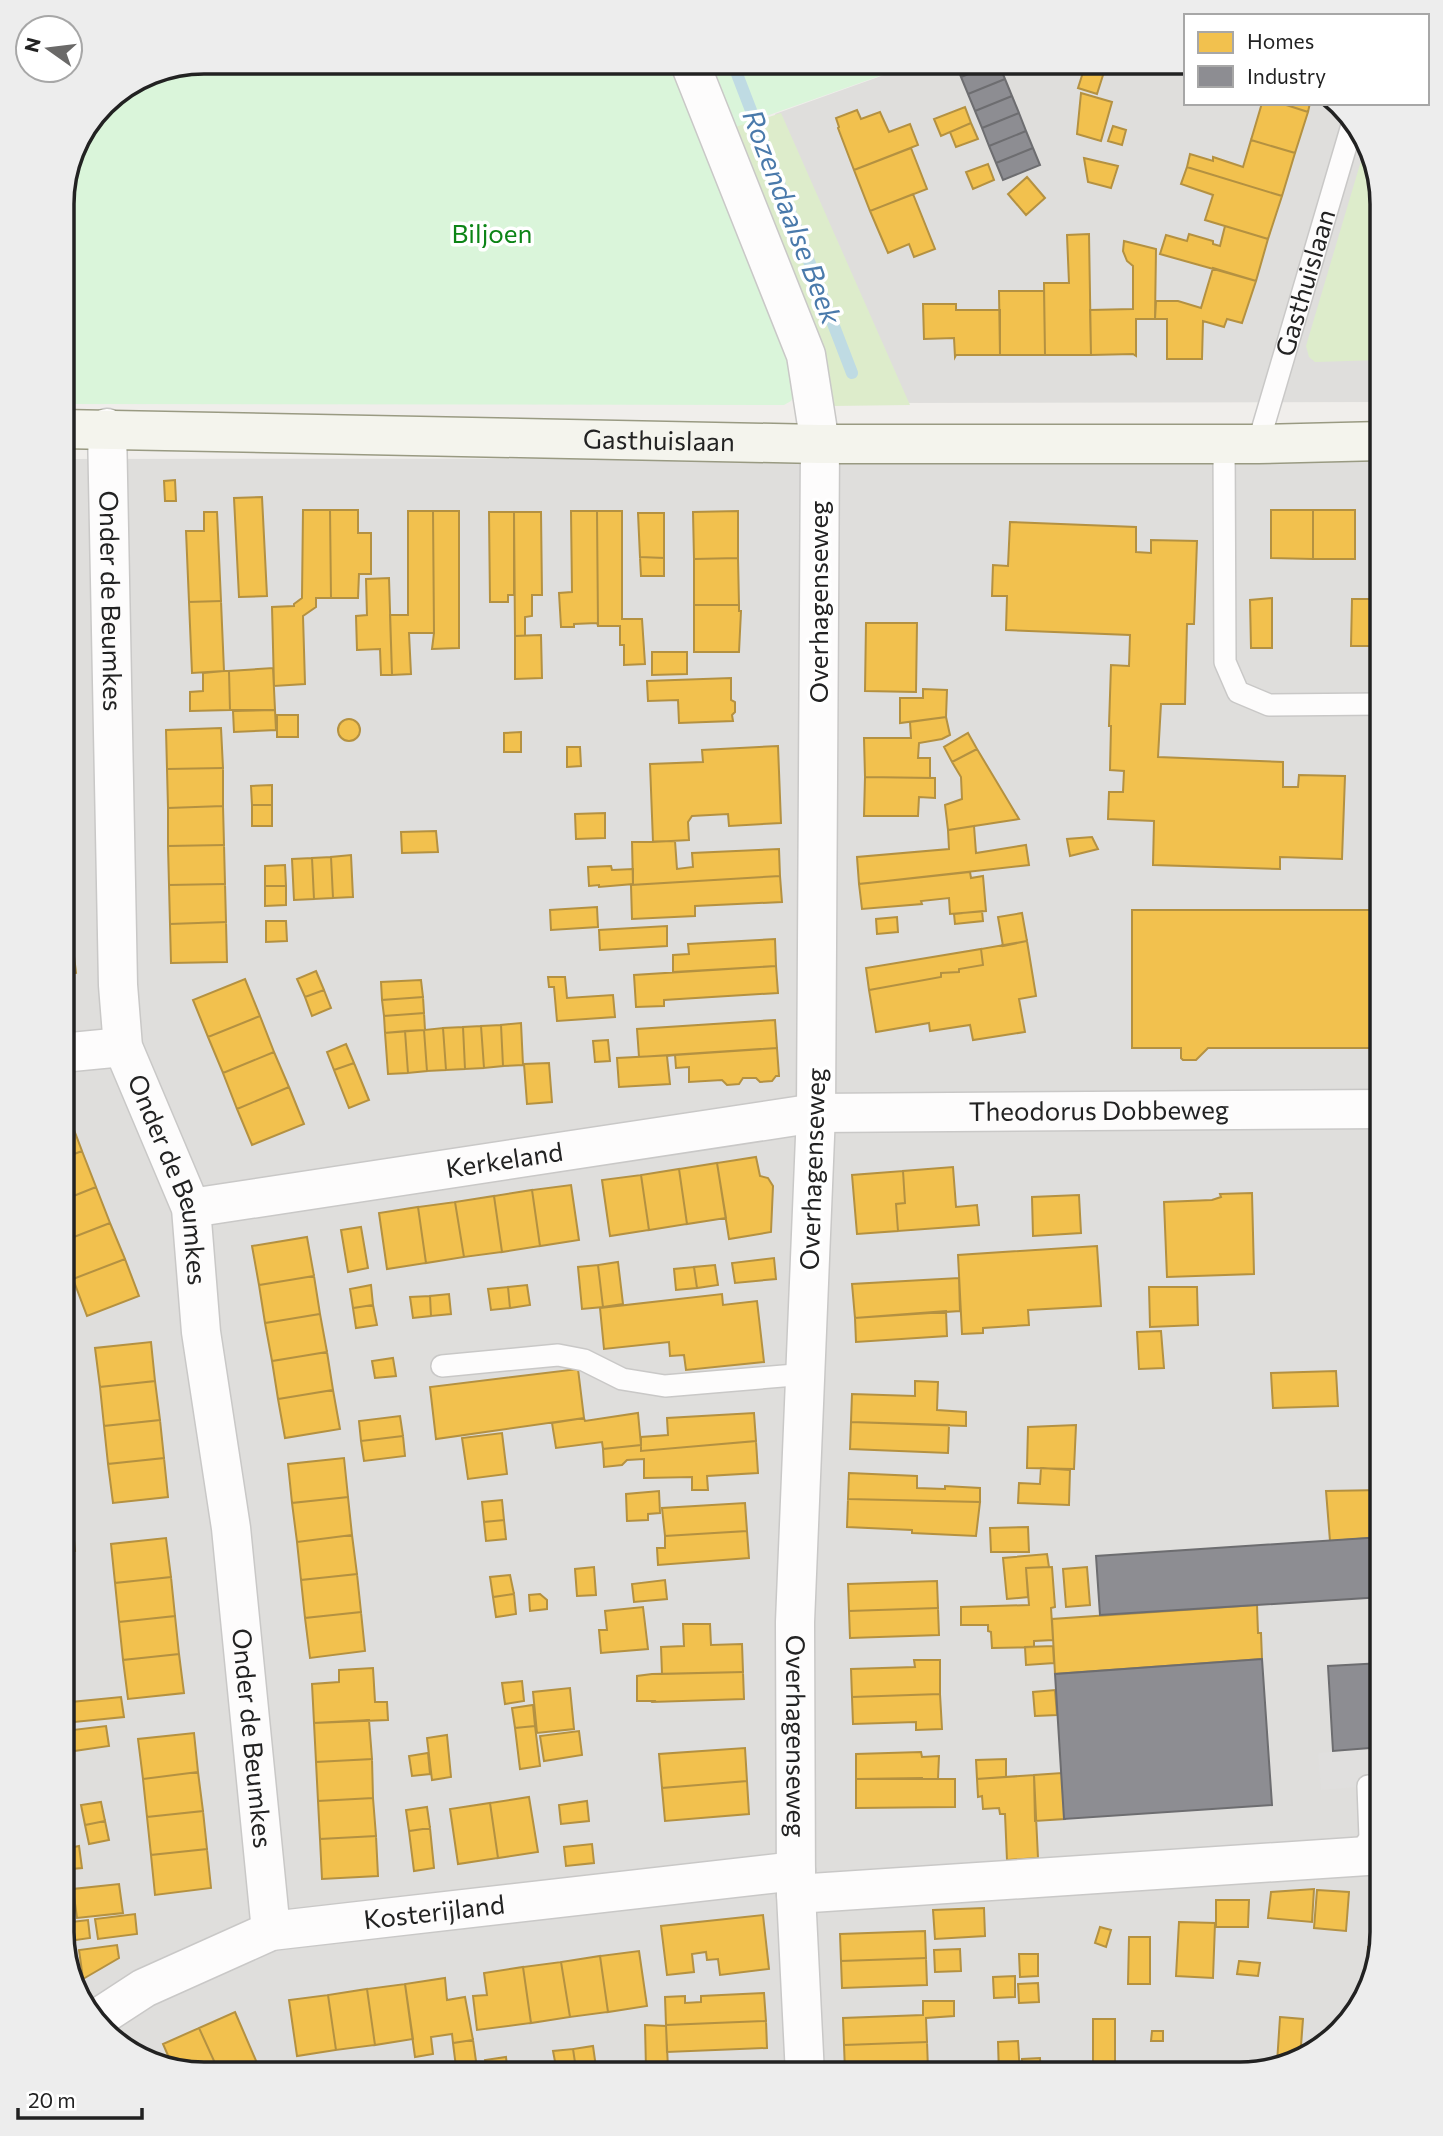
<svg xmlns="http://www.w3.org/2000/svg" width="1443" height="2136" font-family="Commissioner,sans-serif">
<rect width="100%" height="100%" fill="#f0eeeb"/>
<!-- residential -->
<path fill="#dfdedc" d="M923,61l263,1v41h150l27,30 19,70v199l-494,1 -13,-46 -100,-243z
M1382,458v1475l-19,71 -53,52 -70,19 -1046,-1 -69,-23 -45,-48 -19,-70v-1474z"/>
<!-- grass -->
<path fill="#ddeccb" d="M697,61h44l19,59 21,-7 129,292 -78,1z
M1366,144l16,59v157l-67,2 -6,-5 -3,-11z"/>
<!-- park -->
<path fill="#daf5da" d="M203,61h719l-212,75 88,253 -7,12 -7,4 -722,-1v-210l10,-46 31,-45 46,-31z"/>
<!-- parking -->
<path fill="#e0dfde" d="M1382,1748v37l-61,5 -3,-37z"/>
<!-- homes -->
<path fill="#f2c14e" stroke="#b49141" stroke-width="2" d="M1085,66l19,6 -7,22 -19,-6z
M1081,93l31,9 -11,39 -24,-7z
M1262,103h18l28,9 -13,41 -44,-13z
M1280,103h30l-2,9z
M965,107l6,16 -30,13 -7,-17z
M857,110l4,9 19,-7 9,20 21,-8 8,21 -64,25 -16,-42 1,-1 -3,-9z
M971,123l7,16 -22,8 -6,-15z
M1113,126l13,4 -4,15 -14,-4z
M1251,140l44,13 -13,43 -95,-29 3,-13 23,7v-4l30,10z
M911,148l16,41 -57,22 -16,-41z
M1084,158l34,8 -7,22 -23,-6z
M988,164l6,16 -21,9 -7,-17z
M1187,167l95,29 -14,43 -63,-19 8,-25 -32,-11z
M1027,177l18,21 -19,17 -18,-21z
M913,194l22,55 -21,8 -5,-13 -21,9 -18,-42z
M1225,226l43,13 -12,42 -96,-27 6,-19 21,6 2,-7 24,7v3l7,2z
M1089,234l2,121h-46l-1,-72h25l-2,-48z
M1124,241l32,8 -1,70h-19v37l-3,-2 -42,1 -1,-45 43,-1v-43l-6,-5 -4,-10z
M1213,268l43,13 -14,42 -15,-4 -3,8 -21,-6 -1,38h-35v-40h-12l1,-18h22l23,7z
M999,291h45l1,64h-45z
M923,304h33v6h44v45h-44l-1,2 -1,-19 -30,1z
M175,480l1,21h-11l-1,-20z
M262,497l5,99 -28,1 -5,-99z
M303,510h27l1,88h-15v9l-13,9 2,68 -31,2 -2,-79 22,-1v-2l8,-6z
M330,510h28v23h13v41h-12l-1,24h-27z
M1271,510h42v49l-42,-1z
M1313,510h42v49h-42z
M408,511h25l1,122h-25l2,41 -19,1 -2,-60h18z
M433,511h26v137l-27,1 2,-16z
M571,511h26l1,115 -1,-3 -23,1v3h-13l-2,-34 13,-1z
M597,511h25v108h20l3,45 -21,1v-20h-4v-19h-22z
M738,511v47l-44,1 -1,-47z
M204,512h13l4,89 -32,1 -3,-71h18z
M489,512h25v83h-6v7h-18z
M514,512h27l1,83h-10v21l-7,1v19h-10z
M638,513h26v45l-24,-1z
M1010,522l126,5v25l15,1v-13l46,1 -3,83h-7l-2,80h-24l-3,53 125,5v25h15l1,-12 46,1 -3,83 -62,-2v12l-127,-4 1,-44 -46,-2 1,-27h14l1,-21 -14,-1 1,-44h-2l2,-61 18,1 1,-31 -124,-5 1,-34h-15l1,-31 15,1z
M640,557l24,1v18h-23z
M738,558l1,47h-45v-46z
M389,578l3,97h-11l-1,-26 -23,1 -1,-34 11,-1 -1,-36z
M1374,589h8v41h-8v7z
M1272,598v50h-21l-1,-48z
M1352,599h22l-1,47h-22z
M221,601l3,70 -32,2 -3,-71z
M694,605h45v6h2l-2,41h-45z
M866,623h51l-1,69 -51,-1z
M541,635l1,43 -27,1v-43z
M652,652h35v22l-35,1z
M273,668l2,42h-45l-1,-39z
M224,671h5l1,39 -40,1v-19l13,-1v-18z
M731,678v22l4,2v10l-3,3 1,6 -54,2 -1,-23 -30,1 -1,-20z
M923,689l24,1 -1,27 -46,6v-25h23z
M275,710l1,20 -42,2 -1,-21z
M277,715h21v22h-21z
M946,717l4,18 -8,4 -23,4 -1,15h12v20l-65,-1 -1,-39h47l-1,-16z
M338 730a11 11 0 1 1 22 0a11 11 0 1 1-22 0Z
M221,728l2,40 -56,1 -1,-39z
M521,732v20h-17v-19z
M968,733l9,16 -25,13 -8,-15z
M778,746l3,77 -52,3 -1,-12 -36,2 -4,6 1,18 -36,2 -3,-78 53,-2 -1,-12z
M567,747h13l1,19 -14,1z
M977,749l42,70 -71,11 -3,-25 17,-6 -1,-22 -9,-15z
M223,768v38l-55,2 -1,-39z
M865,777l70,1v20l-16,-1 -1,19h-54z
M272,785v20h-20l-1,-19z
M252,805h20v21h-20z
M223,806l1,39 -56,1v-38z
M605,813v25l-29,1 -1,-25z
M974,826l2,27 50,-8 3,20 -170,19 -2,-27 92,-8 -1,-19z
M436,831l2,21 -36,1 -1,-21z
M1092,837l6,12 -28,7 -3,-17z
M675,841l2,28 16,-2 -1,-14 87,-4 1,27 -149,9 2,-1 -1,-42z
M224,845l1,39 -56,1 -1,-39z
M351,855l2,42 -20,1 -2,-41z
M331,857l2,41 -19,1 -2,-41z
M312,858l2,41 -20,1 -2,-41z
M285,865l1,21h-21v-20z
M611,866l1,4 21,-1v15l-34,3v-2l-10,1 -1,-19z
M970,872l1,6 12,-2 3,35 -36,3 -1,-16 -28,3 1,3 -60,5 -3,-25z
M780,876l2,26 -87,4v10l-63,3 -1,-34z
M225,884l1,38 -56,2 -1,-39z
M265,886h21v19l-21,1z
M597,907l1,20 -47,3 -1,-20z
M1132,910h250v138h-174l-12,12h-13l-2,-2v-10h-49z
M982,911l1,10 -28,3 -1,-10z
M1022,913l5,28 -24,5 -5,-29z
M897,917l1,15 -21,2 -1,-15z
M266,921h20l1,20 -21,1z
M226,922l1,40 -56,1 -1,-39z
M667,926v20l-67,4 -1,-20z
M775,939l1,27 -103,6v-17l16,-1 -1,-10z
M1027,941l9,55 -17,3 6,33 -52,8 -3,-15 -40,6 -1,-8 -53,9 -7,-42 72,-13v-4l18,-1v-3l24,-4 -2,-16z
M981,949l2,16 -24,4v3l-18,1v4l-72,13 -3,-22z
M74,956l2,17 -15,2v-18z
M776,966l2,27 -114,7v6l-28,1 -2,-32z
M316,971l8,19 -19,7 -8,-18z
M548,977h17l2,21 46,-3 2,22 -58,4 -3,-34h-5z
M245,979l15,37 -52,21 -15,-37z
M421,980l2,17 -41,3 -1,-18z
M324,990l7,18 -19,8 -7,-19z
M423,997l1,16 -40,3 -2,-16z
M424,1013l1,17 18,-2 3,42 -19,1 -3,-41 -39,3 -1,-17z
M260,1016l14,36 -51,21 -15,-36z
M775,1020l2,28 -138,9 -2,-28z
M521,1023l2,42 -20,1 -2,-41z
M501,1025l2,41 -19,2 -3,-42z
M481,1026l3,42 -19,1 -2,-42z
M463,1027l2,42 -19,1 -3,-42z
M424,1030l3,41 -19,2 -3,-42z
M405,1031l3,42 -20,1 -3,-41z
M608,1040l2,21 -15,1 -2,-21z
M346,1044l8,19 -20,7 -7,-18z
M777,1048l2,28h-3l-4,5 -12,1 -4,-4h-13l-4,6 -12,1 -5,-5 -33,2v-15l-13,1 -1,-13z
M274,1052l15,35 -52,22 -14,-36z
M675,1055l-8,1 3,28 -51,3 -2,-29z
M354,1063l15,37 -20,8 -15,-38z
M549,1063l3,39 -25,2 -3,-40z
M289,1087l15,37 -52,21 -15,-36z
M68,1114l14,37 -21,8v-42z
M82,1151l14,36 -35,14v-42z
M756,1157l4,19 8,2 5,8 -2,46 -42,7 -12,-76z
M717,1163l9,55 -39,6 -8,-55z
M953,1167l3,40 21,-2 2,20 -81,6 -2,-27 9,-1 -2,-32z
M679,1169l8,55 -38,6 -8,-55z
M903,1171l2,32 -9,1 2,27 -41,3 -5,-59z
M641,1175l8,55 -39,6 -8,-56z
M571,1185l8,55 -39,6 -8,-56z
M96,1187l14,36 -49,19v-41z
M532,1190l8,56 -38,6 -8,-56z
M1252,1193l2,81 -87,3 -3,-75 48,-2 9,-3 -1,-3z
M1079,1195l2,38 -48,3 -1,-39z
M494,1196l8,56 -38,5 -9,-55z
M455,1202l9,55 -38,6 -8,-56z
M418,1207l8,56 -39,6 -8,-56z
M110,1223l15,36 -52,20 -12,-28v-9z
M361,1227l7,41 -20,4 -7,-42z
M307,1237l7,39 -55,9 -7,-39z
M1097,1246l4,60 -73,4 1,15 -46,3v5l-21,1 -4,-79z
M774,1258l2,21 -41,4 -3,-20z
M125,1259l14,37 -52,20 -14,-37z
M618,1262l5,42 -20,3 -5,-42z
M598,1265l5,42 -21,2 -4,-42z
M715,1265l3,20 -21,3 -3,-21z
M694,1267l3,21 -21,2 -2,-21z
M314,1276l6,38 -55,9 -6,-38z
M959,1278l1,33 -105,7 -3,-34z
M371,1285l2,20 -20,3 -3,-19z
M527,1285l3,20 -20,3 -2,-21z
M508,1287l2,21 -19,2 -3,-21z
M1149,1287h48l1,38 -48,2z
M449,1294l2,20 -20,2 -1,-20z
M722,1294l1,11 34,-4 7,61 -78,8 -2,-15 -14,1 -1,-14 -65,7 -4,-41z
M430,1296l1,20 -18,2 -3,-21z
M373,1305l4,20 -21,3 -3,-20z
M946,1311l1,25 -91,6 -1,-24z
M320,1314l7,38 -55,9 -7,-38z
M1161,1331l3,37 -25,1 -2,-37z
M151,1342l4,39 -55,6 -5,-39z
M327,1352l6,38 -55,9 -6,-38z
M393,1358l3,18 -21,2 -3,-17z
M578,1369l6,49 -148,21 -6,-52z
M1336,1371l2,35 -65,2 -2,-35z
M155,1381l5,39 -56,6 -4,-39z
M915,1381l23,1 -1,28 29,2v14l-115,-4 1,-28 63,2z
M333,1390l7,39 -55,9 -7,-39z
M638,1413l3,32 -38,4 -1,-7 -46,6 -4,-25 32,-5 1,3z
M754,1413l2,28 -115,10v-14l27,-2 -1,-17z
M400,1416l3,20 -42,5 -2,-20z
M160,1420l4,38 -56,6 -4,-38z
M851,1422l98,3 -1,28 -98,-4z
M1076,1425l-2,44 -47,-1 1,-41z
M502,1433l5,41 -39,5 -6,-41z
M403,1436l2,20 -41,5 -3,-20z
M756,1441l2,32 -51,3 1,14h-16v-13l-48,1v-19l-17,1 -5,5 -18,2 -1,-18 38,-4v6z
M164,1458l4,39 -55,6 -5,-39z
M344,1458l4,39 -56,6 -4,-39z
M1041,1468l29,2 -1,35 -51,-2 1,-20 21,1z
M849,1473l68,3v12l28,1v-3l35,2v14l-132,-3z
M1382,1490v47l-52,4 -4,-50z
M659,1491l1,22 -12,1v6l-21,1 -1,-27z
M348,1497l4,38 -55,7 -5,-39z
M848,1499l132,3 -4,34 -64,-3v-3l-65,-3z
M502,1500l2,20 -20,2 -2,-20z
M70,1503l2,21 -11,1v-21z
M745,1503l2,28 -82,5 -3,-28z
M504,1520l2,19 -20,2 -2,-19z
M1028,1527l1,25h-38l-1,-24z
M73,1530l2,21 -14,2v-21z
M747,1531l2,27 -91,7 -1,-17h8v-12z
M352,1535l5,39 -56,6 -4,-38z
M166,1538l5,39 -56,6 -4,-39z
M1047,1554l2,13 -23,1 2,29 -21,2 -4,-41z
M594,1567l2,28 -19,1 -2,-27z
M1052,1567l3,40 -4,1 2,32 -19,1v6l-42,1 -1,-16 -3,-1v-6h-27v-18l68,-2 -3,-37z
M1087,1567l3,38 -24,2 -3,-38z
M357,1574l4,38 -56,6 -4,-38z
M510,1575l4,19 -21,3 -3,-20z
M171,1577l4,39 -56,6 -4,-39z
M665,1580l2,19 -33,3 -2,-18z
M937,1581l1,27 -89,3 -1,-27z
M514,1594l2,20 -20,3 -3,-20z
M540,1594l7,6v9l-17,2 -1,-16z
M1257,1605l1,28h3l1,26 -207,15 -3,-55z
M643,1607l5,42 -47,4 -2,-23h8l-2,-19z
M938,1608l1,27 -89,3 -1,-27z
M361,1612l4,39 -55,7 -5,-40z
M175,1616l4,38 -56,6 -4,-38z
M683,1624h27l1,21 31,-1 1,28 -81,2 -1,-27 23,-1z
M1053,1646l1,17 -28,2 -1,-18z
M179,1654l5,39 -56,6 -5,-39z
M914,1660h26v34l-88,3 -1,-28 64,-2z
M373,1668l2,34h12l1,18 -74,3 -2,-39 27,-2v-12z
M743,1672l1,27 -91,3 1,-1h-17v-25l15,-2z
M522,1681l2,20 -19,3 -3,-21z
M570,1688l4,41 -37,4 -4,-41z
M1055,1690l2,25 -22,1 -2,-24z
M940,1694l2,35 -26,1v-8l-63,2 -1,-27z
M121,1697l3,20 -60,6 -3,-20z
M533,1705l2,21 -20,2 -3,-20z
M369,1720l3,39 -56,3 -2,-39z
M106,1726l3,20 -42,6 -3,-21z
M535,1726l5,40 -20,3 -5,-41z
M579,1731l3,24 -38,6 -4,-25z
M194,1733l4,39 -55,7 -5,-40z
M447,1735l4,42 -19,3 -5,-42z
M745,1748l2,33 -85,7 -3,-34z
M921,1752l1,5 17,-1 -1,23h-82v-25z
M428,1753l2,21 -18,2 -3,-20z
M372,1759l1,39 -55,3 -2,-39z
M1006,1759v18l-29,2 -1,-19z
M198,1772l5,39 -56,6 -4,-38z
M1062,1773l3,46 -30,2 -1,-46z
M1034,1775l4,83 -31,2 -2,-46h-5l-1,-6 -16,1 -1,-13 -4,1 -1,-18z
M922,1778v1h33v28l-99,1v-29z
M747,1781l2,33 -84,7 -3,-33z
M529,1797l9,55 -40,6 -8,-55z
M373,1798l3,38 -56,3 -2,-38z
M587,1801l2,20 -28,3 -2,-19z
M101,1802l4,19 -20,4 -4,-20z
M490,1803l8,55 -40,6 -8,-55z
M427,1807l3,21 -21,3 -3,-21z
M203,1811l4,38 -56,6 -4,-38z
M105,1821l4,19 -20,4 -4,-19z
M72,1827l2,18v2l5,-1 3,22 -21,2v-41z
M430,1828l4,40 -20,3 -5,-40z
M376,1836l2,40 -56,3 -2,-40z
M592,1844l2,19 -28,3 -2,-19z
M207,1849l4,39 -56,7 -4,-40z
M119,1884l4,29 -46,5 -4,-29z
M1314,1889l-2,33 -44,-4 3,-26z
M1317,1890l32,2 -3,39 -32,-3z
M1216,1900h33l-1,27h-32z
M984,1908l1,28 -50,3 -2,-29z
M135,1914l2,20 -39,5 -3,-20z
M763,1915l6,54 -49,6 -2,-16 -11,1 -1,-8 -14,2 2,18 -27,3 -6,-49z
M88,1920l2,18 -14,2 -13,-11v-6z
M1179,1922l36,1 -2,55 -37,-2z
M1100,1927l11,3 -5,17 -11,-4z
M925,1931l1,27 -85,3 -1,-27z
M1129,1937h21v47h-22z
M117,1945l2,13 -36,21 -4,-29z
M1368,1947h10l-11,41z
M960,1949l1,22 -26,1 -1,-22z
M639,1951l8,55 -39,6 -8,-56z
M1019,1954h19v22l-18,1z
M600,1956l8,56 -38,5 -9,-55z
M926,1958l1,27 -85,3 -1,-27z
M1239,1961l21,2 -2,13 -21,-2z
M561,1962l9,55 -39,6 -8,-56z
M523,1967l8,56 -54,7 -4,-34 14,-1 -3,-22z
M1015,1976v21l-21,1 -1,-21z
M445,1978l2,22 18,-3 8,43 -20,3 -1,-9 -21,3 2,17 -18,3 -10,-73z
M1038,1983l1,19 -20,1 -1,-19z
M405,1984l8,55 -38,6 -8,-56z
M367,1989l8,56 -39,5 -8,-55z
M764,1993l2,28 -100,4 -1,-28 20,-1v7l16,-1v-6z
M328,1995l8,55 -39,6 -8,-56z
M923,2001h31v15l-28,2 1,24 -83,3 -1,-27 80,-3z
M235,2012l22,51 -25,11h-12l-21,-46z
M1280,2017l23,2 -3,40 -16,4h-7z
M1093,2019h22v56h-22z
M766,2021l1,27 -100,4 -1,-27z
M645,2025l21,1 2,42 -22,1z
M199,2028l21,46h-26l-21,-7 -10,-23z
M1152,2031h11v10h-12z
M473,2040l5,35h-21l-4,-32z
M1018,2041l2,34h-21l-1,-33z
M927,2042l1,27 -83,2 -1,-26z
M593,2046l3,21 -20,2 -3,-20z
M573,2049l3,20 -19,3 -4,-21z
M506,2057l2,18h-21l-2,-15z
M1040,2058l1,17h-19v-16z
M1250,2067v5l-10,3h-17l1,-5z
M299,2068l1,6h-20l-1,-4z
M279,2070l1,4h-20z
M398,2070l1,5h-21v-3z
M667,2070l1,5h-53z"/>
<!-- industry -->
<path fill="#8d8d92" stroke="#6d6d70" stroke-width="2" d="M955,61h43v1l-37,15z
M998,62l7,17 -37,15 -7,-17z
M1005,79l7,17 -37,15 -7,-17z
M1012,96l7,17 -37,15 -7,-17z
M1019,113l7,18 -37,15 -7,-18z
M1026,131l7,17 -37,15 -7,-17z
M1033,148l7,17 -37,15 -7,-17z
M1382,1537v60l-282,18 -4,-59z
M1262,1659l10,146 -208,14 -9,-145z
M1382,1663v84l-49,4 -5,-85z"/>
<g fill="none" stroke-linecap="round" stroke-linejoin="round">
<!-- stream -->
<path stroke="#bfdbe3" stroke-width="12" d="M732,61l120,312"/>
<!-- lane casing -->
<g stroke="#c9c8c7" stroke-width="24">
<g id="lane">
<path d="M1224,444l1,218 13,30 31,13 113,-1"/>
<path id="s1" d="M1258,444l95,-322"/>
<path d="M442,1366l116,-11 26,5 38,19 43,7 142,-12"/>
<path d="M1358,1856l12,-18 -2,-52"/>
</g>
</g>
<!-- street casing -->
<g stroke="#c9c8c7" stroke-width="41">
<g id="street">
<path id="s2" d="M689,61l117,294 14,89 -4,669 -21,509 1,272 9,181"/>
<path id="s3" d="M107,428l11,557 5,62 68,161 10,124 30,196 40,403"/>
<path d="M61,1053l62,-6"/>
<path id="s4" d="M191,1208l625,-95 566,-4"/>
<path d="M796,1894l586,-39"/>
<path id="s5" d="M95,2020l49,-32 127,-57 525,-60"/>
</g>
</g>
<!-- secondary casing -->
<g stroke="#999a82" stroke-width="41">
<g id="secondary">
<path id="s6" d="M61,429l759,15h438l124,-3"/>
</g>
</g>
<!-- lane -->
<use href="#lane" stroke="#fdfcfc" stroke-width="21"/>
<!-- street -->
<use href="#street" stroke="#fdfcfc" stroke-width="38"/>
<!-- secondary -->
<use href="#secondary" stroke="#f4f4ed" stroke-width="38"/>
</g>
<g text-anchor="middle" stroke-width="7" stroke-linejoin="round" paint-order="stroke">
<!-- park labels -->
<g font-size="26" fill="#0c8416" stroke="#fff">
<text x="492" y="243">Biljoen</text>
</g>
<!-- street labels -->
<g font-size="26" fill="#222" stroke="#fff">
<text dy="9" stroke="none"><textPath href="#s1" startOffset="168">Gasthuislaan</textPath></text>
<text dy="9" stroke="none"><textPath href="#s6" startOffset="598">Gasthuislaan</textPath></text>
<text dy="9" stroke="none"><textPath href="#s3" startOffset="173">Onder de Beumkes</textPath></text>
<text transform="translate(819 602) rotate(-90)" y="9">Overhagenseweg</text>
<text dy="9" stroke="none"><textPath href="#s4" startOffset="915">Theodorus Dobbeweg</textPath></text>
<text dy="9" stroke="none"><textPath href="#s4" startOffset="317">Kerkeland</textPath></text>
<text transform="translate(813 1169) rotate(-88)" y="9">Overhagenseweg</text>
<text dy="9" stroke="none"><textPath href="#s3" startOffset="761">Onder de Beumkes</textPath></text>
<text dy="9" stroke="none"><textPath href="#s2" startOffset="1699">Overhagenseweg</textPath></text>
<text dy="9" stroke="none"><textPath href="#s3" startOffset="1328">Onder de Beumkes</textPath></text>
<text dy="9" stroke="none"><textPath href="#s5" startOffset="362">Kosterijland</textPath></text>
</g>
<!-- water labels -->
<g font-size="28" font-style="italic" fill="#4a7aab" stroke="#fff">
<text transform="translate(792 217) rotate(69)" y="10">Rozendaalse Beek</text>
</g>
</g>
<!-- crop -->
<path d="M0 0H1443V2136H0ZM204 74H1240A130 130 0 0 1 1370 204V1932A130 130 0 0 1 1240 2062H204A130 130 0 0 1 74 1932V204A130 130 0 0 1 204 74Z" fill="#ededed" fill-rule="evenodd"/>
<path fill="none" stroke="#222" stroke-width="3.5" d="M204 74H1240A130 130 0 0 1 1370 204V1932A130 130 0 0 1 1240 2062H204A130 130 0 0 1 74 1932V204A130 130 0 0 1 204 74Z"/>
<!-- legend -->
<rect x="1184" y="14" width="245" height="91" fill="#ffffff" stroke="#a7a7a7" stroke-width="2"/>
<rect x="1198" y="32" width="35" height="21" fill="#f2c14e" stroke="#a7a7a7" stroke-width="2"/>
<text x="1247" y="49" font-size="21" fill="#222222">Homes</text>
<rect x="1198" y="66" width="35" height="21" fill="#8d8d92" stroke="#a7a7a7" stroke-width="2"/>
<text x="1247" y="84" font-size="21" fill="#222222">Industry</text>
<!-- north arrow -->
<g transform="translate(49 49) rotate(284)"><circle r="33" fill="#ffffff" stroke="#a7a7a7" stroke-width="2"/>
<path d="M0-5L12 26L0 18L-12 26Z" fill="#6a6968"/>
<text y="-10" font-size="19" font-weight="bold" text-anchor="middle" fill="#222222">N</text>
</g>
<!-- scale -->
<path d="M18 2108v10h124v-10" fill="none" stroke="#222222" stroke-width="3.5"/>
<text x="28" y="2108" font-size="21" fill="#222222" stroke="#ffffff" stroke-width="5" paint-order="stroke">20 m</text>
</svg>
